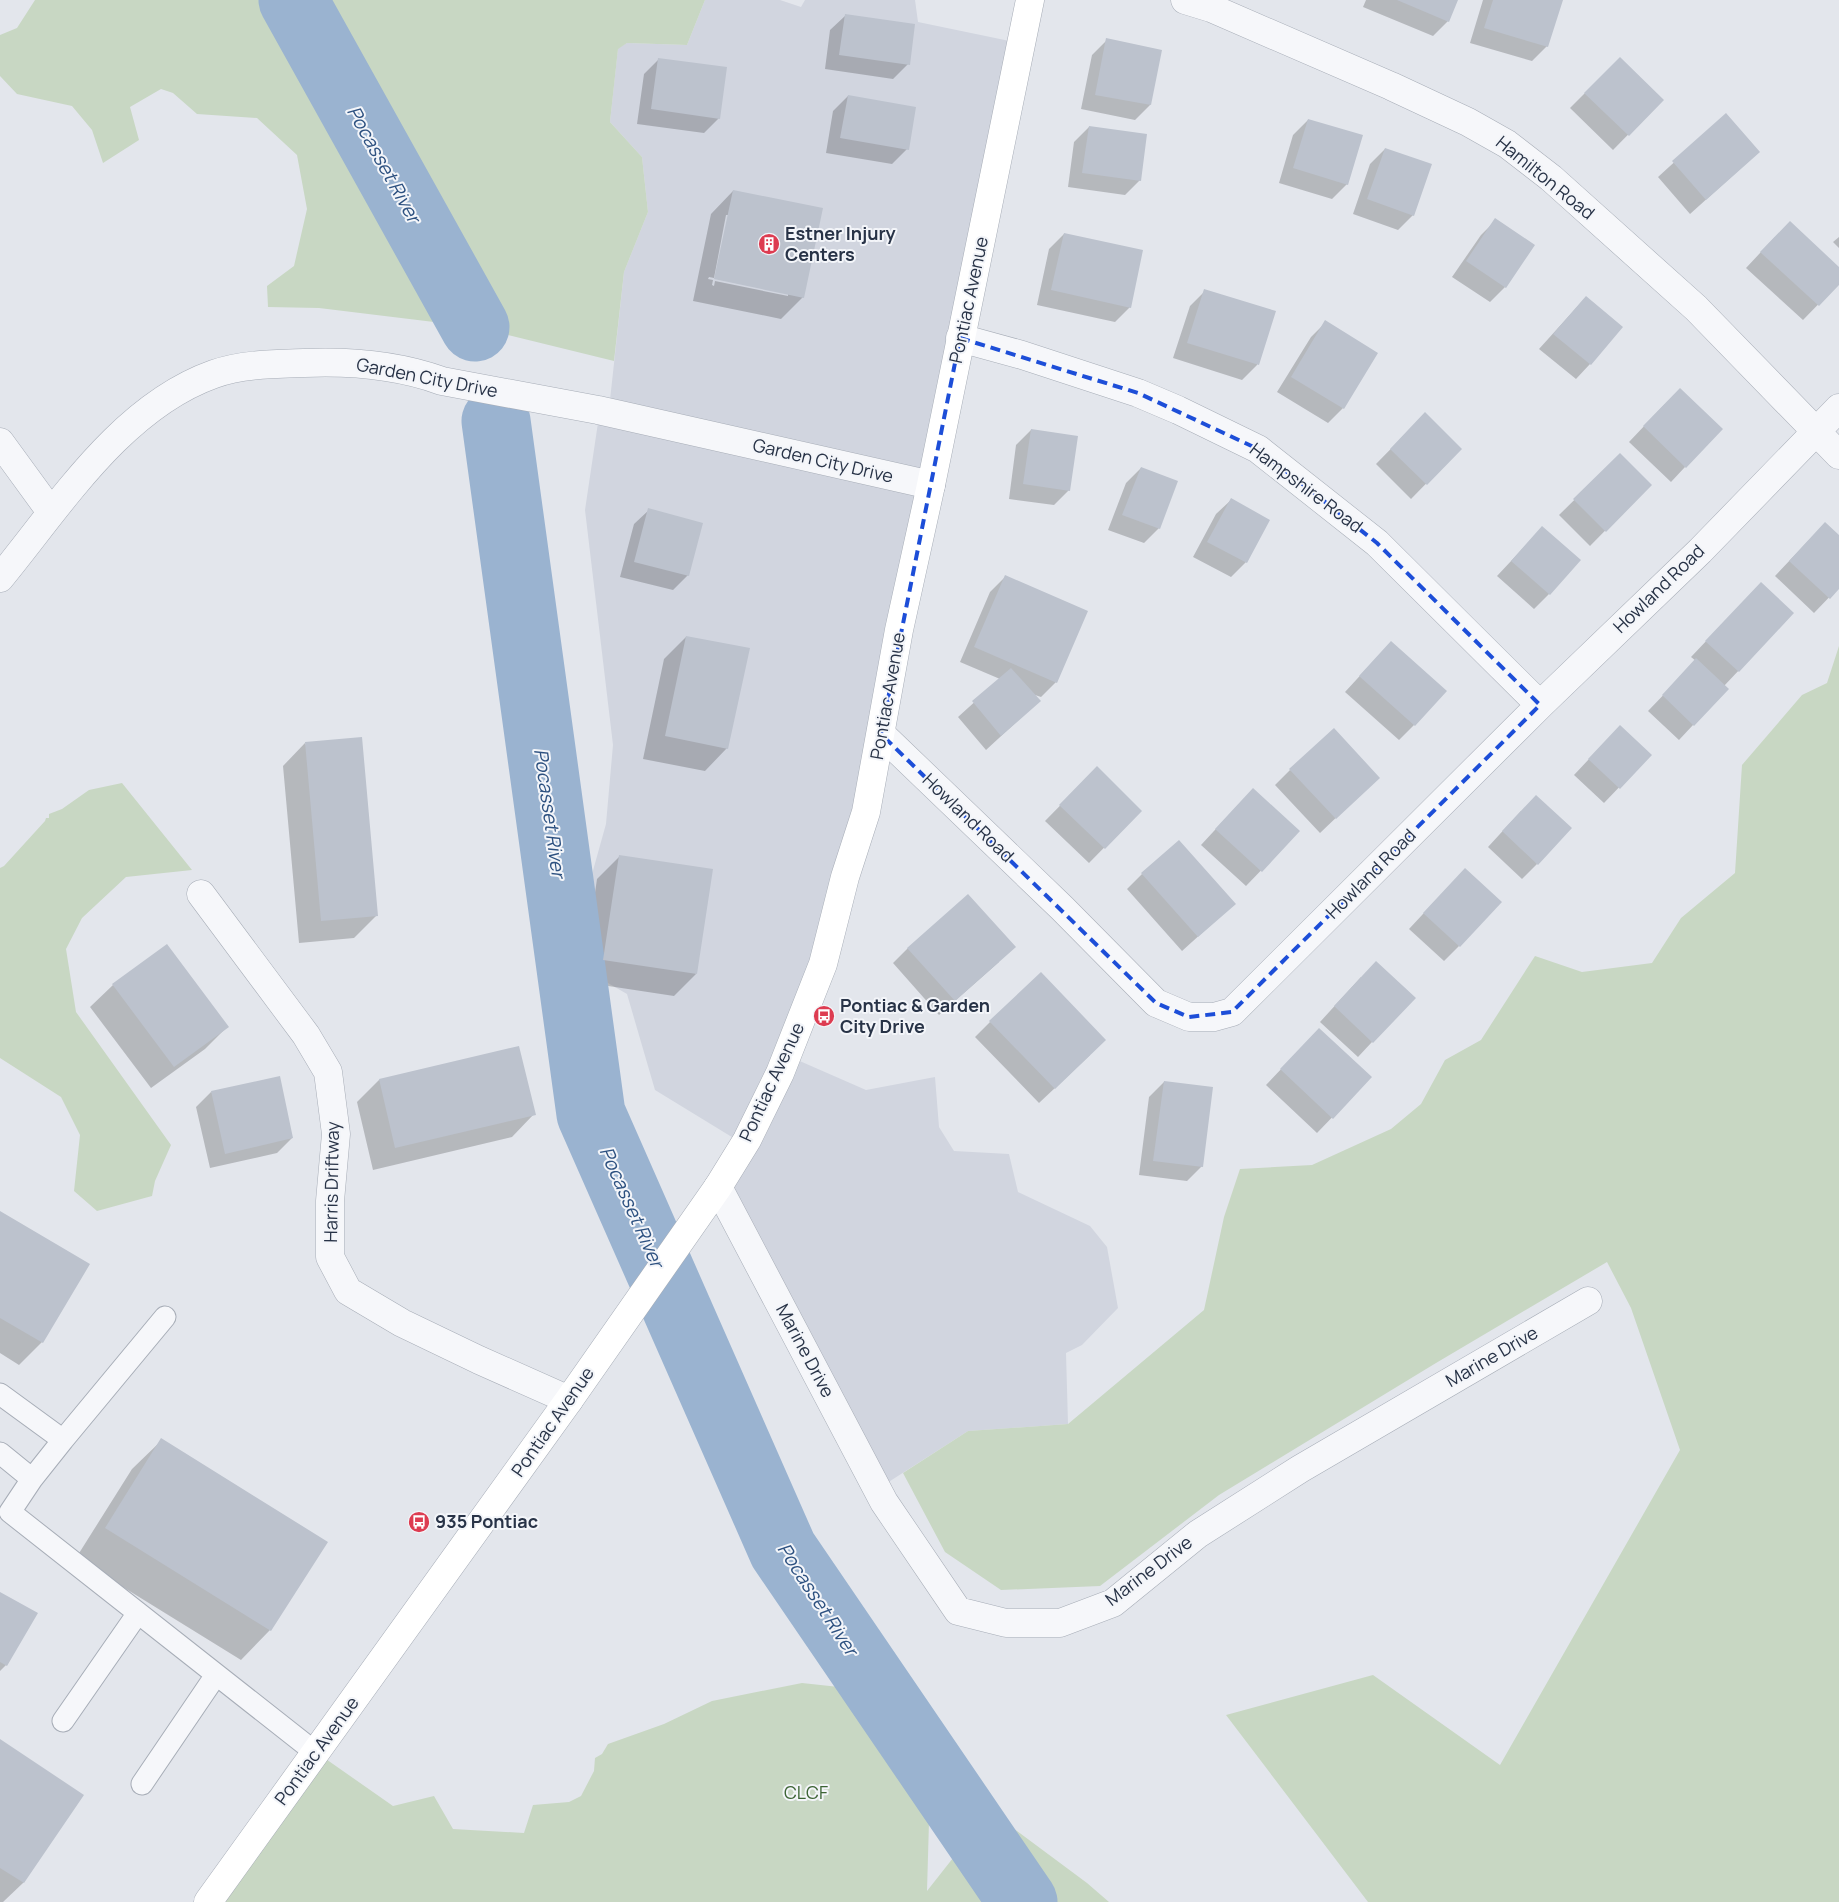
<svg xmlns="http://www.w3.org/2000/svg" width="1839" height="1902" font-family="Manrope,sans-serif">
<rect width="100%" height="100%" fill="#e3e6ec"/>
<!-- built -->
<path fill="#d1d5df" d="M705,0h75l21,7 4,-7h110l3,22 101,21 -131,658 -102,354 80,35 69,-13 4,50 15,24 55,3 9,38 72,34 17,21 11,61 -36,37 -16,8 2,71 -100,7 -81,52 -168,-295 21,-46 -85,-52 -28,-96 -59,-34 38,-136 7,-79 -28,-235 14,-94 11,-16 14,-128 24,-60 -6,-55 -32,-35 8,-74 9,-5 60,2z"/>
<!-- green -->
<path fill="#c8d7c3" d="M35,0h670l-18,45 -60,-2 -9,6 -8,73 32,35 6,55 -24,60 -10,89 -139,-34 -156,-19 -51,-1 -1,-21 27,-20 13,-57 -10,-54 -40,-37 -60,-4 -24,-21 -12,-4 -31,18 9,33 -36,23 -11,-33 -20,-24 -55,-12 -17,-18v-41l17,-7z
M1839,646v1256h-471l-142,-187 147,-40 127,90 180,-315 -49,-142 -24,-46 -171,101 -217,132 -119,91 -99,4 -56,-38 -42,-79 65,-42 100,-7 136,-114 20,-93 16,-48 72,-4 79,-36 30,-25 24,-44 36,-20 54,-84 47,16 70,-9 29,-45 54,-45 7,-108 60,-70 25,-12z
M122,783l70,87 -66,7 -44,41 -16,31 10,63 95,133 -16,36 -3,15 -55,15 -23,-20 6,-56 -19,-38 -61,-39v-190l4,-2 41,-45 1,-3h3v-4l13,-5 27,-19z
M802,1683l37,4 60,27 31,73 -3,104 63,-80 97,72 22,19h-902l116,-145 70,49 41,-10 19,33 71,4 9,-28 36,-3 12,-6 13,-25 1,-13 7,-4 6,-10 56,-20 48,-23z"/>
<!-- shadow -->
<path fill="#0003" fill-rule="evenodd" d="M1366,0h91l-9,21 -15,15 -70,-29z
M1483,0h78l-14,46 -15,15 -62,-18z
M845,16l63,48 -15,15 -68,-10 5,-39z
M1107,40l53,11 -10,54 -15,15 -54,-11 11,-54z
M1620,58l42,42 -49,50 -43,-42z
M659,59l60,59 -15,15 -67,-9 7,-50z
M848,96l59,53 -15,15 -66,-11 7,-42z
M1726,115l33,37 -69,62 -32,-37z
M1308,120l39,64 -15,15 -53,-16 14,-48z
M1089,127l51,53 -15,15 -57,-8 6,-45z
M1385,149l28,66 -15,15 -45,-16 17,-50z
M733,191l70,106 -22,22 -88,-18 18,-87zM726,215h3l59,78v3l-73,-15 -1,5 -2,-1 1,-5 -5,-1 1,-2 5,1z
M1496,220l9,67 -15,15 -38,-25 29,-42z
M1064,234l66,73 -15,15 -78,-17 12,-56z
M1775,237l64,32v14l-36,37 -57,-52z
M1839,237v11l-6,-6z
M1205,291l69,21 -17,53 -15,15 -69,-22 17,-52z
M1586,297l4,67 -14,15 -37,-30z
M1326,322l50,31 -33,55 -15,15 -51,-31 34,-55z
M1665,404l20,63 -14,15 -42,-40z
M1425,414l35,35 -49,50 -35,-35z
M1031,430l38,60 -15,15 -45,-6 7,-54z
M1620,455l30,30 -60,61 -31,-31z
M1141,468l18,60 -15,15 -36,-13 18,-47z
M1231,500l15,62 -15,15 -38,-20 23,-43z
M649,510l39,65 -15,15 -53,-13 14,-53z
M1542,528l7,66 -15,15 -37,-33z
M1839,537v50l-25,26 -39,-37 35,-37z
M1005,577l51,105 -15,15 -9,-3 7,7 -53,49 -28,-33 42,-38 -40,-17 30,-70z
M1746,599l47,14 -69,73 -31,39 -14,15 -31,-29 48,-50 -5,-4z
M686,637l41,111 -22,23 -62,-12 21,-100z
M1391,642l23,83 -15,15 -54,-48z
M1605,742l45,13 -46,48 -30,-28z
M305,743l72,172 -23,23 -55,5 -16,-177z
M1097,768l43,43 -51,52 -44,-42z
M1290,770l73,22 -43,41 -45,-48z
M1238,805l60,27 -52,54 -45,-41z
M1521,811l16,53 -15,15 -34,-32z
M620,856l76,118 -22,22 -92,-14 15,-103z
M1142,874l92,30 -52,47 -55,-62z
M1450,885l9,61 -15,15 -35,-32z
M908,948l91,14 -60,53 -46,-52z
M1361,977l11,65 -14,15 -38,-35z
M113,985l114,42 -22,22 -54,39 -61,-81z
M990,1022l100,33 -51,48 -64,-66z
M1304,1045l66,33 -53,55 -51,-48z
M379,1080l155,34 -22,23 -139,33 -16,-68z
M1164,1082l38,84 -15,15 -48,-6 10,-78z
M211,1092l81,46 -15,15 -67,15 -14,-61z
M0,1212l88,52 -46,78 -23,23 -19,-12z
M162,1440l108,190 -29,30 -165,-102 56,-89z
M0,1593l6,72 -6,6z
M0,1742l82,53 -59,88 -20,19h-3z"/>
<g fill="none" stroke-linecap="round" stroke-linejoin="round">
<!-- river -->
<path stroke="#9ab3d0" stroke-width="69" d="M293,0l182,327
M496,421l95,693 192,436 240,352"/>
</g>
<!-- building -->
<path fill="#bcc2cd" d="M1397,0h61l-9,22z
M1493,0h70l-15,47 -64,-19z
M845,14l70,10 -5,41 -71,-10z
M1106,38l56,12 -11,55 -56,-10z
M1620,57l44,43 -35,36 -45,-43z
M658,58l69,9 -7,52 -69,-10z
M848,95l68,12 -7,43 -69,-12z
M1726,113l34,39 -54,48 -34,-39z
M1308,119l55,16 -15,50 -55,-17z
M1089,126l58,8 -6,47 -59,-8z
M1385,148l47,16 -18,52 -47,-17z
M733,190l90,18 -19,90 -90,-19z
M1495,218l40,27 -29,43 -40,-27z
M1790,221l49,46v18l-20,21 -59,-54z
M1064,233l79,17 -12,58 -80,-18z
M1204,289l72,22 -17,54 -72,-22z
M1586,296l37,31 -32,38 -38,-31z
M1325,320l53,33 -34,56 -53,-32z
M1680,388l43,41 -37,39 -43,-42z
M1425,412l37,37 -35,36 -37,-36z
M1031,429l47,7 -8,55 -47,-7z
M1620,453l32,32 -46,47 -33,-33z
M1141,467l37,14 -18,48 -38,-14z
M1231,498l39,22 -23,43 -40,-21z
M648,508l55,15 -14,53 -55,-14z
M1825,522l14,13v54l-9,10 -41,-38z
M1542,526l39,34 -31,35 -39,-34z
M1005,575l83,36 -31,72 -83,-36z
M1761,582l33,31 -55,59 -34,-31z
M686,636l64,12 -22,101 -63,-13z
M1391,641l56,50 -32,35 -56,-50z
M1696,658l33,31 -35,37 -32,-31z
M1011,668l30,33 -40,35 -29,-35z
M1620,725l32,30 -32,34 -32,-30z
M1334,728l46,50 -44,41 -47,-50z
M362,737l16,179 -57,5 -16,-179z
M1097,766l45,45 -37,38 -46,-44z
M1253,788l47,43 -38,41 -47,-43z
M1536,795l36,33 -34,37 -36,-34z
M1179,840l57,64 -38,33 -57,-64z
M619,855l94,14 -16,105 -94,-14z
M1465,868l37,34 -42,45 -37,-34z
M968,894l48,53 -61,54 -48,-53z
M167,944l62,83 -55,40 -62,-83z
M1376,961l40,37 -43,45 -39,-37z
M1041,972l65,68 -51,49 -66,-68z
M1319,1028l53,49 -39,42 -53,-50z
M519,1046l17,69 -141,33 -16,-69z
M280,1076l13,62 -68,16 -14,-63z
M1164,1081l49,6 -10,80 -50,-6z
M0,1211l90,53 -47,79 -43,-25z
M161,1438l167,104 -57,89 -166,-103z
M0,1592l38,21 -31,53 -7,-4z
M0,1739l84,56 -60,88 -24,-15z"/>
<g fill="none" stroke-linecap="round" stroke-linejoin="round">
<!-- service casing -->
<g stroke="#a7adb7" stroke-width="23">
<path id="service" d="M0,1394l63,46 -31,39 -22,33 306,241
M63,1440l102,-123
M0,1453l32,26
M63,1721l75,-108
M142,1784l74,-109"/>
</g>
<!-- minor casing -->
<g stroke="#a7adb7" stroke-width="29">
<path id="minor" d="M1185,0l26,8 180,78 77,36 39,22 44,34 145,130 143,147
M960,338l62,17 116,38 40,17 80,39 119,94 163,162
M0,442l51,70
M881,734l181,174 94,95 33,14h25l18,-5 308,-307 160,-154 139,-143
M201,894l105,141 22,37 8,62 -6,67v56l18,34 54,32 77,37 90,40
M718,1187l166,315 74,109 48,12h54l53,-20 85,-69 102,-65 288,-168"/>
</g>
<!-- tertiary casing -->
<g stroke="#a7adb7" stroke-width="29">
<path id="tertiary" d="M0,578c60,-73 121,-171 214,-204 28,-10 60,-10 90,-11 47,-2 94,2 138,18l156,29 333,75"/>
</g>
<!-- secondary casing -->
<g stroke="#a7adb7" stroke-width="29">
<path id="secondary" d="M208,1902l361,-502 149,-213 29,-47 33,-67 43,-109 22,-87 21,-65 33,-182 32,-145 99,-485"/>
</g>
<!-- service -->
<use href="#service" stroke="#f6f7fa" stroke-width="21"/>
<!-- minor -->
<use href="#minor" stroke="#f6f7fa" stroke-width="28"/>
<!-- tertiary -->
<use href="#tertiary" stroke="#f6f7fa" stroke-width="28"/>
<!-- secondary -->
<use href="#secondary" stroke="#fff" stroke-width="28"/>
</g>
<!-- marked area -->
<path fill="none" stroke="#1d4ed8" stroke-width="4" stroke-dasharray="10 6" stroke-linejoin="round" d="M960,338l178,55 120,56 119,94 163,162 -308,307 -43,5 -33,-14 -275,-269z"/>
<!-- icons -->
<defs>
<g id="building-disc" transform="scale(1.125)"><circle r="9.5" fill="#dd3c51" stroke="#f3f5f9"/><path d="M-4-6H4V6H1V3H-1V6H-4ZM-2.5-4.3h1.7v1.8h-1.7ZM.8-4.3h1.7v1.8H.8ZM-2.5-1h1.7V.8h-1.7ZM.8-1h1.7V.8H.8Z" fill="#fff"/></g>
<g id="bus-disc" transform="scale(1.125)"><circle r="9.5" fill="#dd3c51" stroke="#f3f5f9"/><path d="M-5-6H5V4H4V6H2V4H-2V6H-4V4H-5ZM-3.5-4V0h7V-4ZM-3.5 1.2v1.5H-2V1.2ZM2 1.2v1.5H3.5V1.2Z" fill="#fff"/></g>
</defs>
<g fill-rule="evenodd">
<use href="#building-disc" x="769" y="244"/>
<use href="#bus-disc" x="824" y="1016"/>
<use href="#bus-disc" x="419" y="1522"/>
</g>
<g text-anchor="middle" stroke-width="4" stroke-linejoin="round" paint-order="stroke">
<!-- street labels -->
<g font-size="18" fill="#283347" stroke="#f3f5f9">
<text transform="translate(1545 178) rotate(39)" y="6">Hamilton Road</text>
<text transform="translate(969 300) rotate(-78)" y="6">Pontiac Avenue</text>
<text transform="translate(427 378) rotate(11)" y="6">Garden City Drive</text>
<text transform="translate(823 461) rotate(13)" y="6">Garden City Drive</text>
<text transform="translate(1306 488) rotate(37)" y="6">Hampshire Road</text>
<text transform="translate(1659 589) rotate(-44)" y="6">Howland Road</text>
<text transform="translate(888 696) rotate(-80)" y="6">Pontiac Avenue</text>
<text transform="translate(968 818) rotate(44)" y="6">Howland Road</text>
<text transform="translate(1371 874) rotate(-45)" y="6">Howland Road</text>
<text transform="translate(772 1082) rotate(-65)" y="6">Pontiac Avenue</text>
<text transform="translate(332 1182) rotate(-89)" y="6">Harris Driftway</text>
<text transform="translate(805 1351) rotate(62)" y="6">Marine Drive</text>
<text transform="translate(1492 1357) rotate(-30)" y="6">Marine Drive</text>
<text transform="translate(553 1422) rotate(-55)" y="6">Pontiac Avenue</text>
<text transform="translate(1149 1571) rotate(-37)" y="6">Marine Drive</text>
<text transform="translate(317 1751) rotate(-54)" y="6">Pontiac Avenue</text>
</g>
<!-- poi labels -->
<g font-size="18" font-weight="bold" fill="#283347" stroke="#f3f5f9" text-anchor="start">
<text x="785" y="240">Estner Injury<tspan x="785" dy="21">Centers</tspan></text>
<text x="840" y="1012">Pontiac &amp; Garden<tspan x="840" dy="21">City Drive</tspan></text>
<text x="435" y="1528">935 Pontiac</text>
</g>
<!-- park labels -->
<g font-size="18" fill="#3c6434" stroke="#f3f5f9">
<text x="806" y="1799">CLCF</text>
</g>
<!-- water labels -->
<g font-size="19" font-style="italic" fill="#2d5180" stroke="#f3f5f9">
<text transform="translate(384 164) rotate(61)" y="7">Pocasset River</text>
<text transform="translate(550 813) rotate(82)" y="7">Pocasset River</text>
<text transform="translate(632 1207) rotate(66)" y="7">Pocasset River</text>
<text transform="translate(818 1599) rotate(57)" y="7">Pocasset River</text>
</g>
</g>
</svg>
